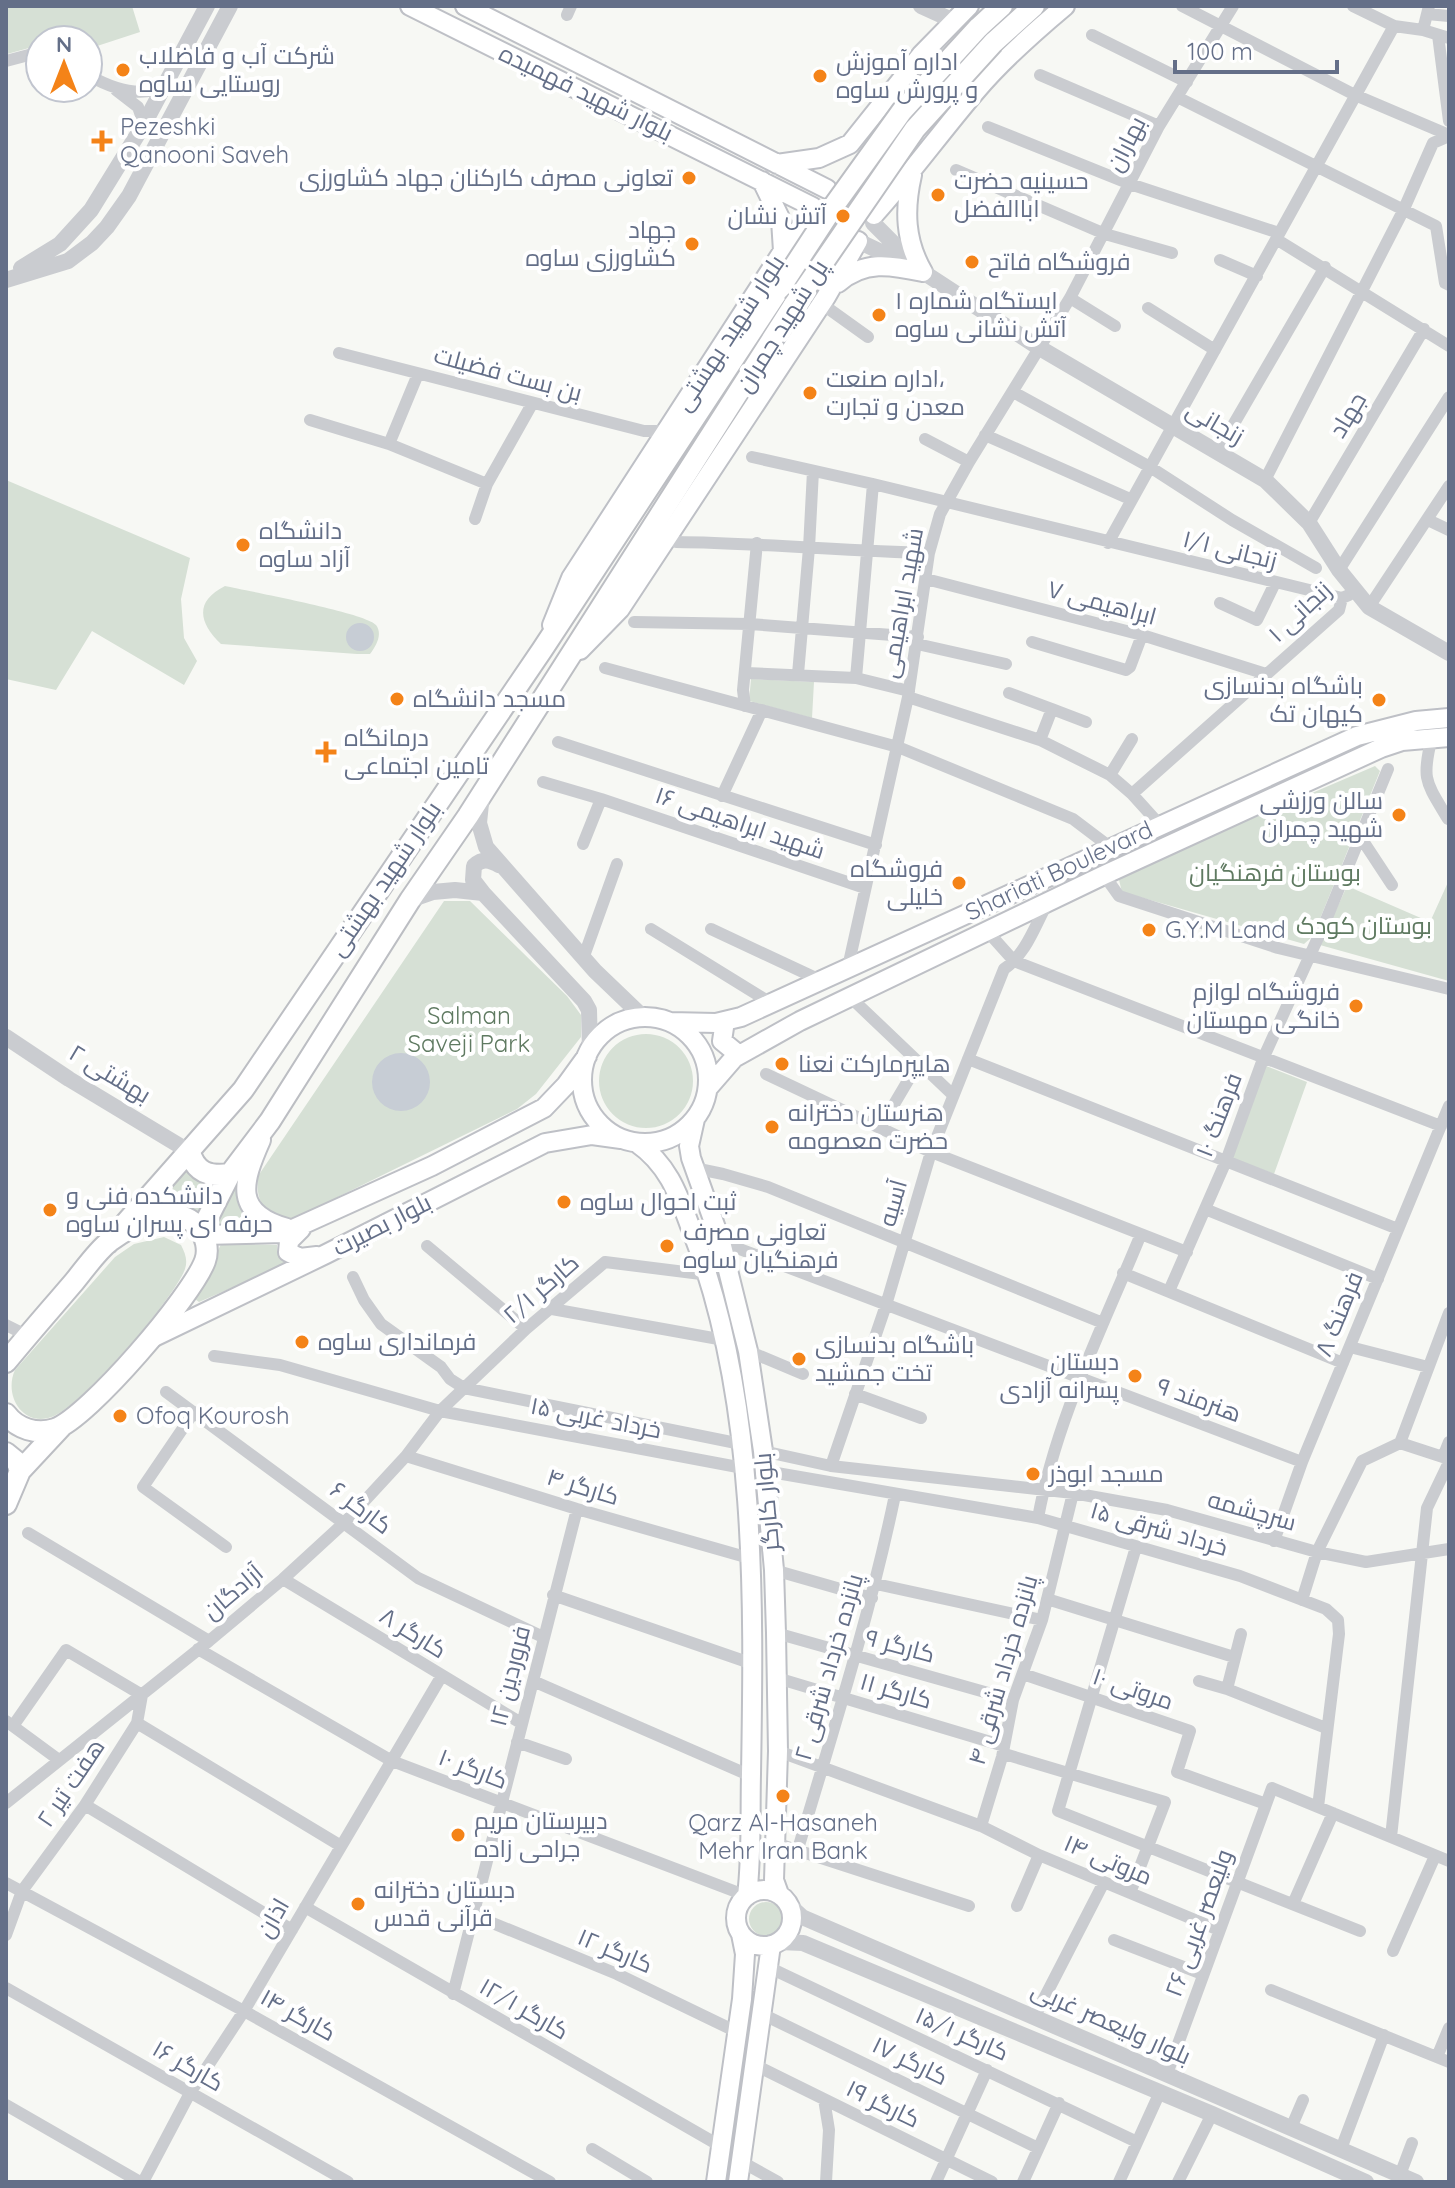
<svg xmlns="http://www.w3.org/2000/svg" width="1455" height="2188" font-family="Quicksand,Cairo,sans-serif">
<rect width="100%" height="100%" fill="#f7f8f4"/>
<!-- green -->
<path fill="#d6e0d5" d="M6,6h126l8,26 -52,17v-9h-15l-2,-5 -15,5h-16v5l-33,9z
M6,480l184,78 -9,41 3,39 13,23 -13,24 -92,-54 -36,59 -50,-11z
M225,586c23,5 142,27 151,39 7,9 0,21 -6,29h-13l-136,-10c-23,-22 -26,-43 4,-58z
M751,679l63,3 -2,36 -63,-17z
M1375,766l5,5 -67,165 -9,8 -182,-52 -4,-16z
M1449,880v101l-129,-36 27,-59 83,36z
M444,901h26l97,95 14,19v22l-45,57 -19,15 -224,110c-28,1 -38,-18 -35,-43z
M599 1081a47 47 0 1 1 94 0a47 47 0 1 1-94 0Z
M1266,1066l41,16 -33,92 -42,-16z
M189,1168l25,14 -15,35 -51,-7z
M236,1181c0,21 8,35 26,47l-40,-3 -7,-3z
M164,1237l17,8c4,8 7,15 4,24 -11,30 -102,135 -131,147 -30,13 -51,-20 -39,-46l100,-113 19,-13z
M222,1242l12,2 43,1v7l12,11 -90,39 -4,-3z
M749 1919a17 17 0 1 1 34 0a17 17 0 1 1-34 0Z"/>
<!-- water -->
<path fill="#c7cdd5" d="M346 637a14 14 0 1 1 28 0a14 14 0 1 1-28 0Z
M372 1082a29 29 0 1 1 58 0a29 29 0 1 1-58 0Z"/>
<g fill="none" stroke-linecap="round" stroke-linejoin="round">
<!-- secondary casing -->
<g stroke="#bec0c6" stroke-width="22">
<path id="secondary" d="M410,6l403,201
M465,6l362,183
M777,164l42,-6 31,-14 71,-89 48,-49
M912,175c-8,35 -7,66 11,97
M762,181l19,39 2,31 2,-1
M874,215c36,-40 67,-83 102,-124 26,-31 58,-59 89,-85
M838,283c26,-23 53,-18 85,-11
M552,625l19,-47 212,-327 29,-39
M580,650l40,-41 206,-312 32,-56
M582 1080a63 63 0 1 1 126 0a63 63 0 1 1-126 0Z
M725,1021l-3,20 17,14
M670,1022l46,1 25,-6 616,-281 59,-15 33,-3
M708,1088l26,-30 66,-37 304,-146 277,-127 21,-7 47,-4
M695,1119l-6,27 2,12 30,84 27,109 15,100 11,119 2,63 2,118 -4,129 5,14
M261,1140c-19,43 -28,73 26,88
M637,1143c33,23 42,54 56,91 64,164 61,366 58,540 -1,41 1,81 -4,122
M301,1229l-12,12 -1,11 12,6 17,-2
M204,1235l80,-2 148,-67 112,-58 22,-23 21,-29
M152,1338l174,-84 219,-111 47,-8 29,4
M736 1918a28 28 0 1 1 56 0a28 28 0 1 1-56 0Z
M716,2182l26,-183 3,-45 -4,-20
M738,2182l33,-237"/>
</g>
<!-- primary casing -->
<g stroke="#bcbec3" stroke-width="24">
<path id="primary" d="M978,28l24,-22
M993,43l41,-37
M190,1152c5,20 19,25 40,22
M201,1231l29,-57 40,-53 140,-221 58,-84 326,-511
M108,1243l135,-153 299,-440 238,-362
M6,1362c22,-27 45,-53 68,-80 11,-13 22,-30 36,-41 22,-16 65,-41 88,-14 8,9 11,23 7,34 -13,35 -116,156 -150,168 -18,6 -38,0 -49,-15
M6,1453l11,9 3,9
M6,1504l14,-33 41,-44"/>
</g>
<!-- minor -->
<path stroke="#caccd0" stroke-width="12" d="M1182,6l173,89 94,40
M1353,6l41,20 29,4 26,8
M1427,14l22,2
M567,15l4,-9
M1423,30l6,-24
M1092,35l95,47
M1438,35l11,86
M6,61l34,-9
M88,75c23,13 52,24 76,11
M1040,75l119,51
M116,90l22,17 6,17
M1177,97l259,129 9,57 4,2
M988,127l142,57 149,49
M956,170l149,64 67,19
M1276,239l173,107
M1220,260l37,16
M1070,298l45,28
M822,304l46,33
M1148,308l67,42
M339,353l305,78h22
M1013,392l137,75 82,53 84,48
M310,420l79,24 98,40
M985,435l145,64
M925,439l44,23
M389,444l29,-70
M1218,451l107,-184
M752,457l121,27 469,114
M1265,480l138,-269 30,-68 16,-7
M475,519l12,-35 45,-80
M1428,520l21,10
M1309,523l115,-194
M676,542c85,1 169,9 253,11
M1108,543l286,-517
M1339,570l110,-173
M926,579l216,56 124,39
M1220,603l37,17 18,-37
M1369,607l80,-121
M634,622l116,2 168,13
M1032,642l94,28 4,-3 12,-32
M917,644l89,20
M605,668l293,79 175,72 37,28
M746,673l110,5 53,13
M798,674l11,-126 4,-77
M856,678l17,-194
M1009,693l43,16
M908,697l132,43 70,35 22,19 28,31
M745,706l-2,-16 14,-147
M1432,737c-11,43 -6,45 16,82
M1040,740l12,-31 34,13
M558,742l318,103
M1110,775l22,-36
M543,782l58,17 264,89
M1132,794l207,-184 3,-12 7,-3
M722,796l40,-86
M1359,843l6,1 27,41
M583,844l18,-45
M1104,875l15,21 159,52 171,41
M651,929l120,74
M711,929l109,51
M988,932l26,29 427,165
M584,956l33,-92
M848,967l60,-270 21,-144 11,-39 29,-52 101,-164 89,-172 74,-120
M849,996l104,99
M968,1059l430,170
M766,1074l165,78 256,100
M880,1128l39,-66
M694,1168l29,6 45,13 335,136
M1205,1209l173,70
M721,1242l581,220
M427,1246l99,83
M1123,1273l220,90
M353,1277l11,23 17,24 60,43 9,12 14,9 277,56
M1169,1291l57,-130 37,-102 63,-139 62,-151
M552,1309l172,31
M6,1325l22,11
M1350,1347l78,20
M748,1351l55,23
M214,1356l66,9 160,46 303,57
M166,1392l252,186 125,59
M855,1394l66,24
M194,1412l-51,75 83,60
M1400,1443l49,-130
M1400,1443l49,16
M763,1451l68,15 242,27 94,17 150,42 49,10 83,-13
M406,1456l171,53 172,49
M1443,1457l6,-15
M831,1466l55,-161 45,-153 73,-183c23,-16 31,-44 44,-67
M765,1471l273,47 202,58 86,33 12,11 1,14 -21,173
M1038,1518c18,-99 65,-191 103,-284
M28,1533l181,108
M1274,1541l28,-79 147,-356
M1136,1547l-78,264 302,120
M774,1570l98,28
M283,1579l238,144
M876,1584l166,36
M553,1595l200,69
M1047,1599l187,58
M1302,1600l15,-48 45,-91 38,-18
M776,1633l237,67
M1241,1634l-14,55 99,39
M198,1649l194,112 355,135
M1023,1674l167,57 -13,41 89,32
M777,1678l227,68
M533,1681l218,95
M1199,1681l28,8
M6,1721l53,39
M137,1723l204,123
M13,1726l53,-76 76,45
M517,1742l49,17
M778,1751l203,75 58,29 180,75
M1002,1757l6,-2 157,47 -35,91
M6,1803l203,-162 74,-62 62,-57 61,-66 34,-45 86,-82 79,-67 104,13
M85,1805l207,125
M981,1826l21,-69 11,-57 29,-80 31,-127
M1391,1837l36,-329 22,-46
M775,1843l194,63
M798,1849c35,-118 72,-234 97,-354
M6,1883l238,128 306,171
M1293,1904l40,-91
M1017,1906l22,-51
M305,1907l417,240
M473,1915l144,59 120,58
M6,1935l16,-44 63,-86 52,-82 5,-28
M1114,1940l88,34
M1393,1951l42,-95
M768,1967l369,175
M6,1988l342,194
M1271,1990l178,72
M453,1994l124,-485
M762,2014l276,134
M1035,2016l69,-134
M1437,2057l12,-29
M755,2065l237,117
M1167,2074l105,-286 177,73
M824,2099l5,31 -3,52
M6,2105l134,77
M1291,2128l12,-28
M592,2149l55,33
M1341,2149l43,-114
M742,2162l36,20
M1400,2175l12,-32
M143,2182l47,-89 54,-82 197,-334
M936,2182l51,-112
M1023,2182l36,-79
M1119,2182l41,-90
M1178,2182l34,-68"/>
<!-- tertiary -->
<path stroke="#caccd0" stroke-width="16" d="M921,6l33,15
M873,223l40,40
M858,241l65,31 115,75 227,133 44,43 30,47 30,37 80,46
M21,268l39,-24 31,-34 53,-86 63,-118
M6,280l62,-19 24,-18 15,-16 22,-31 101,-190
M482,794l-3,29 7,24 109,124 48,46
M483,893l-10,-13 1,-14c9,-8 15,-6 25,-1
M410,900l23,-8 22,-2 28,3 101,108 5,9 1,40
M6,1037l63,42 121,73
M790,1906l12,11 614,265
M779,1942l24,1 409,171 154,68"/>
<!-- secondary -->
<use href="#secondary" stroke="#fff" stroke-width="18"/>
<!-- primary -->
<use href="#primary" stroke="#fff" stroke-width="20"/>
<!-- primary-bridge casing -->
<g stroke="#bcbec3" stroke-width="24" stroke-linecap="butt">
<path id="primary-bridge" d="M780,288l53,-81 69,-96 76,-83
M794,305l121,-176 78,-86"/>
</g>
<!-- primary-bridge -->
<use href="#primary-bridge" stroke="#fff" stroke-width="20"/>
</g>
<!-- markers -->
<g fill="#f48318" stroke="#fff" stroke-width="3">
<circle cx="123" cy="70" r="8"/>
<circle cx="820" cy="76" r="8"/>
<path d="M98 129h8v8h8v8h-8v8h-8v-8h-8v-8h8z"/>
<circle cx="689" cy="178" r="8"/>
<circle cx="938" cy="195" r="8"/>
<circle cx="843" cy="216" r="8"/>
<circle cx="692" cy="244" r="8"/>
<circle cx="972" cy="262" r="8"/>
<circle cx="879" cy="315" r="8"/>
<circle cx="810" cy="393" r="8"/>
<circle cx="243" cy="545" r="8"/>
<circle cx="397" cy="699" r="8"/>
<circle cx="1379" cy="700" r="8"/>
<path d="M322 740h8v8h8v8h-8v8h-8v-8h-8v-8h8z"/>
<circle cx="1399" cy="815" r="8"/>
<circle cx="959" cy="883" r="8"/>
<circle cx="1149" cy="930" r="8"/>
<circle cx="1356" cy="1006" r="8"/>
<circle cx="782" cy="1064" r="8"/>
<circle cx="772" cy="1127" r="8"/>
<circle cx="564" cy="1202" r="8"/>
<circle cx="50" cy="1210" r="8"/>
<circle cx="667" cy="1246" r="8"/>
<circle cx="302" cy="1342" r="8"/>
<circle cx="799" cy="1359" r="8"/>
<circle cx="1135" cy="1376" r="8"/>
<circle cx="120" cy="1416" r="8"/>
<circle cx="1033" cy="1474" r="8"/>
<circle cx="783" cy="1796" r="8"/>
<circle cx="458" cy="1835" r="8"/>
<circle cx="358" cy="1904" r="8"/>
</g>
<g text-anchor="middle" stroke-width="8" stroke-linejoin="round" paint-order="stroke">
<!-- poi labels -->
<g font-size="24" fill="#646f88" stroke="#fff" text-anchor="start">
<text x="139" y="64">شرکت آب و فاضلاب<tspan x="139" dy="28">روستایی ساوه</tspan></text>
<text x="836" y="70">اداره آموزش<tspan x="836" dy="28">و پرورش ساوه</tspan></text>
<text x="120" y="135">Pezeshki<tspan x="120" dy="28">Qanooni Saveh</tspan></text>
<text x="673" y="186" text-anchor="end">تعاونی مصرف کارکنان جهاد کشاورزی</text>
<text x="954" y="189">حسینیه حضرت<tspan x="954" dy="28">اباالفضل</tspan></text>
<text x="827" y="224" text-anchor="end">آتش نشان</text>
<text x="676" y="238" text-anchor="end">جهاد<tspan x="676" dy="28">کشاورزی ساوه</tspan></text>
<text x="988" y="270">فروشگاه فاتح</text>
<text x="895" y="309">ایستگاه شماره ۱<tspan x="895" dy="28">آتش نشانی ساوه</tspan></text>
<text x="826" y="387">اداره صنعت،<tspan x="826" dy="28">معدن و تجارت</tspan></text>
<text x="259" y="539">دانشگاه<tspan x="259" dy="28">آزاد ساوه</tspan></text>
<text x="1363" y="694" text-anchor="end">باشگاه بدنسازی<tspan x="1363" dy="28">کیهان تک</tspan></text>
<text x="413" y="707">مسجد دانشگاه</text>
<text x="344" y="746">درمانگاه<tspan x="344" dy="28">تامین اجتماعی</tspan></text>
<text x="1383" y="809" text-anchor="end">سالن ورزشی<tspan x="1383" dy="28">شهید چمران</tspan></text>
<text x="943" y="877" text-anchor="end">فروشگاه<tspan x="943" dy="28">خلیلی</tspan></text>
<text x="1165" y="938">G.Y.M Land</text>
<text x="1340" y="1000" text-anchor="end">فروشگاه لوازم<tspan x="1340" dy="28">خانگی مهستان</tspan></text>
<text x="798" y="1072">هایپرمارکت نعنا</text>
<text x="788" y="1121">هنرستان دخترانه<tspan x="788" dy="28">حضرت معصومه</tspan></text>
<text x="66" y="1204">دانشکده فنی و<tspan x="66" dy="28">حرفه ای پسران ساوه</tspan></text>
<text x="580" y="1210">ثبت احوال ساوه</text>
<text x="683" y="1240">تعاونی مصرف<tspan x="683" dy="28">فرهنگیان ساوه</tspan></text>
<text x="318" y="1350">فرمانداری ساوه</text>
<text x="815" y="1353">باشگاه بدنسازی<tspan x="815" dy="28">تخت جمشید</tspan></text>
<text x="1119" y="1370" text-anchor="end">دبستان<tspan x="1119" dy="28">پسرانه آزادی</tspan></text>
<text x="136" y="1424">Ofoq Kourosh</text>
<text x="1049" y="1482">مسجد ابوذر</text>
<text x="474" y="1829">دبیرستان مریم<tspan x="474" dy="28">جراحی زاده</tspan></text>
<text x="783" y="1831" text-anchor="middle">Qarz Al-Hasaneh<tspan x="783" dy="28">Mehr Iran Bank</tspan></text>
<text x="374" y="1898">دبستان دخترانه<tspan x="374" dy="28">قرآنی قدس</tspan></text>
</g>
<!-- street labels -->
<g font-size="24" fill="#646f88" stroke="#fff">
<text transform="translate(586 93) rotate(26)" y="8">بلوار شهید فهمیده</text>
<text transform="translate(1126 144) rotate(-63)" y="8">بهاران</text>
<text transform="translate(782 326) rotate(-58)" y="8">پل شهید چمران</text>
<text transform="translate(730 333) rotate(-57)" y="8">بلوار شهید بهشتی</text>
<text transform="translate(508 374) rotate(15)" y="8">بن بست فضیلت</text>
<text transform="translate(1348 415) rotate(-59)" y="8">جهاد</text>
<text transform="translate(1215 423) rotate(30)" y="8">زنجانی</text>
<text transform="translate(1230 550) rotate(14)" y="8">زنجانی ۱/۱</text>
<text transform="translate(902 603) rotate(-80)" y="8">شهید ابراهیمی</text>
<text transform="translate(1102 603) rotate(15)" y="8">ابراهیمی ۷</text>
<text transform="translate(1300 612) rotate(-43)" y="8">زنجانی ۱</text>
<text transform="translate(740 823) rotate(19)" y="8">شهید ابراهیمی ۱۶</text>
<text transform="translate(1059 871) rotate(-25)" y="8">Shariati Boulevard</text>
<text transform="translate(385 879) rotate(-56)" y="8">بلوار شهید بهشتی</text>
<text transform="translate(110 1074) rotate(31)" y="8">بهشتی ۲</text>
<text transform="translate(1219 1115) rotate(-69)" y="8">فرهنگ ۱۰</text>
<text transform="translate(893 1203) rotate(-74)" y="8">آسیه</text>
<text transform="translate(382 1225) rotate(-27)" y="8">بلوار بصیرت</text>
<text transform="translate(541 1289) rotate(-41)" y="8">کارگر ۲/۱</text>
<text transform="translate(1339 1314) rotate(-68)" y="8">فرهنگ ۸</text>
<text transform="translate(1199 1400) rotate(20)" y="8">هنرمند ۹</text>
<text transform="translate(596 1418) rotate(11)" y="8">۱۵ خرداد غربی</text>
<text transform="translate(583 1487) rotate(17)" y="8">کارگر ۴</text>
<text transform="translate(767 1502) rotate(-95)" y="8">بلوار کارگر</text>
<text transform="translate(361 1508) rotate(37)" y="8">کارگر ۶</text>
<text transform="translate(1252 1511) rotate(16)" y="8">سرچشمه</text>
<text transform="translate(1159 1529) rotate(16)" y="8">۱۵ خرداد شرقی</text>
<text transform="translate(233 1592) rotate(-40)" y="8">آزادگان</text>
<text transform="translate(413 1633) rotate(32)" y="8">کارگر ۸</text>
<text transform="translate(900 1646) rotate(15)" y="8">کارگر ۹</text>
<text transform="translate(829 1667) rotate(-74)" y="8">پانزده خرداد شرقی ۲</text>
<text transform="translate(1003 1670) rotate(-74)" y="8">پانزده خرداد شرقی ۴</text>
<text transform="translate(510 1676) rotate(-76)" y="8">۱۲ فروردین</text>
<text transform="translate(1133 1689) rotate(19)" y="8">مروتی ۱۰</text>
<text transform="translate(896 1691) rotate(16)" y="8">کارگر ۱۱</text>
<text transform="translate(473 1769) rotate(21)" y="8">کارگر ۱۰</text>
<text transform="translate(71 1783) rotate(-56)" y="8">هفت تیر ۲</text>
<text transform="translate(1108 1860) rotate(23)" y="8">مروتی ۱۴</text>
<text transform="translate(273 1918) rotate(-60)" y="8">اذان</text>
<text transform="translate(1199 1923) rotate(-70)" y="8">ولیعصر غربی ۲۶</text>
<text transform="translate(615 1951) rotate(23)" y="8">کارگر ۱۲</text>
<text transform="translate(524 2009) rotate(30)" y="8">کارگر ۱۲/۱</text>
<text transform="translate(298 2015) rotate(29)" y="8">کارگر ۱۴</text>
<text transform="translate(1111 2023) rotate(24)" y="8">بلوار ولیعصر غربی</text>
<text transform="translate(962 2034) rotate(24)" y="8">کارگر ۱۵/۱</text>
<text transform="translate(910 2061) rotate(26)" y="8">کارگر ۱۷</text>
<text transform="translate(188 2066) rotate(30)" y="8">کارگر ۱۶</text>
<text transform="translate(883 2104) rotate(26)" y="8">کارگر ۱۹</text>
</g>
<!-- park labels -->
<g font-size="24" fill="#5f7a61" stroke="#fff">
<text x="1275" y="881">بوستان فرهنگیان</text>
<text x="1364" y="934">بوستان کودک</text>
<text x="469" y="1024">Salman<tspan x="469" dy="28">Saveji Park</tspan></text>
</g>
</g>
<!-- border -->
<rect width="1455" height="2188" fill="none" stroke="#646f88" stroke-width="16"/>
<!-- north arrow -->
<g transform="translate(64 64)"><circle r="38" fill="#ffffff" stroke="#c1c5cf" stroke-width="2"/>
<path d="M0-6L14 30L0 20L-14 30Z" fill="#f48318"/>
<text y="-12" font-size="22" font-weight="bold" text-anchor="middle" fill="#646f88">N</text>
</g>
<!-- scale -->
<path d="M1175 60v12h162v-12" fill="none" stroke="#646f88" stroke-width="4"/>
<text x="1187" y="60" font-size="24" fill="#646f88" stroke="#ffffff" stroke-width="6" paint-order="stroke">100 m</text>
</svg>
